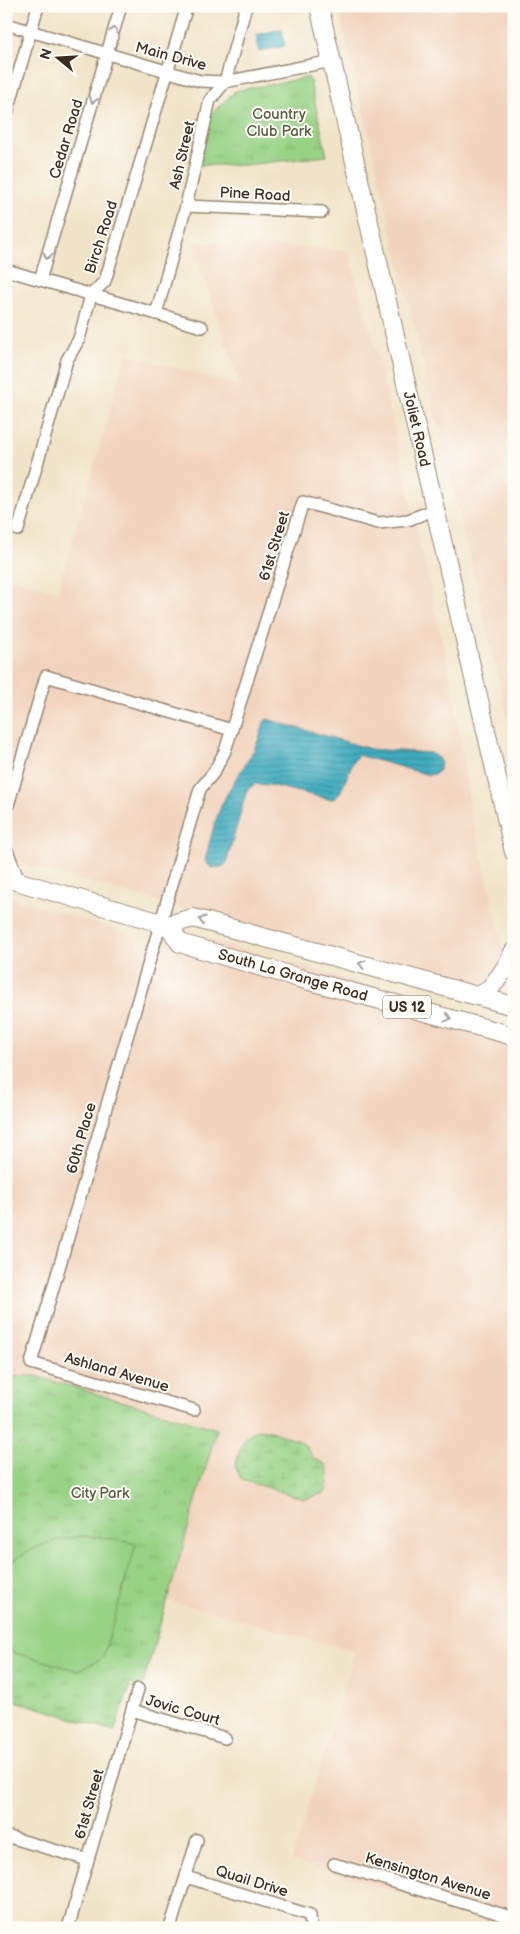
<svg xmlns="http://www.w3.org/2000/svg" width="520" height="1934" font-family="'Balsamiq Sans',sans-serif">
<defs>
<pattern id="wetland-marsh" width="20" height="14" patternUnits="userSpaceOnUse" patternTransform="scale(1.25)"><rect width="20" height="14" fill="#98d285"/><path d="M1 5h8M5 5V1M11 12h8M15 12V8" fill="none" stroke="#84b472"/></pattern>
<pattern id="park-tufts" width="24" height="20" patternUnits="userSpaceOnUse" patternTransform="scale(1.25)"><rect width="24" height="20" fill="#98d285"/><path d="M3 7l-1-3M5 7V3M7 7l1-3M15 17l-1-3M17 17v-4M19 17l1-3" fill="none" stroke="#84b472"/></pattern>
<pattern id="water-rules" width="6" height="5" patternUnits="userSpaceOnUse" patternTransform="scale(1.25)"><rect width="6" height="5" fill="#40acbf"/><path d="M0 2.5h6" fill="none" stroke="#378c9b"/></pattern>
</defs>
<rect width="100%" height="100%" fill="#fdfcf7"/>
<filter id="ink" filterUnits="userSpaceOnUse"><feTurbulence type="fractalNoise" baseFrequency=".02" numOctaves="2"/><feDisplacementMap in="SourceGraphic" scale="10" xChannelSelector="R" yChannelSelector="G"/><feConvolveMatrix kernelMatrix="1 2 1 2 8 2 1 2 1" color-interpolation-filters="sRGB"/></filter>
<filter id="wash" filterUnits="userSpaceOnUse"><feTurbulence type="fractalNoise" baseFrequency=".0096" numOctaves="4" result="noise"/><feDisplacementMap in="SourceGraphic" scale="20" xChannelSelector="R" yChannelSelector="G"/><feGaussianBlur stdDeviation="1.12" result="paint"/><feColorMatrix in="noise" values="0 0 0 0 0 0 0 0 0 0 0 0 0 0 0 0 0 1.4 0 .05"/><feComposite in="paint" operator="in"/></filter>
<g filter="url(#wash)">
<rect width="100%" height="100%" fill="#f1e3c7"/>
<!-- built -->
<path fill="#f2d4be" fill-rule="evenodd" d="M338,6h176v738z
M192,242l156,8 30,107 76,336 15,109 35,149 -7,22 -13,11 -22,-1 -69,-17 -107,-32 -148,-38 -132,-37v-282l52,15 68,-238 114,32z
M6,897l116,34 14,8 3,6v9l23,-28 352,103v898l-222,-67 63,-209 -188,-51 50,-171 -185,-52 -15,-1 -9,4 -2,3zM98,1097l-78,269 4,-19z"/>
<!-- wetland -->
<path fill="url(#wetland-marsh)" stroke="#6a7e52" d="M260,1429l10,2 30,10 6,6 8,12 11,5c5,10 4,19 0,29l-20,6 -63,-19 -7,-13c5,-16 6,-33 25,-38z"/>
<!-- park -->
<path fill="url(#park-tufts)" stroke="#6a7e52" d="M309,77l18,79 -82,9h-48l13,-50 25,-24z
M17,1376h19l181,53 -75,258 -11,-3 -17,47 -108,-33v-280l5,-17 -5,-2c0,-11 -1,-19 11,-23z"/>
<!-- pitch -->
<path fill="#98d285" stroke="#6a7e52" d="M84,1536l31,3 21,5 -33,114 -25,13 -72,-21v-82c20,-21 50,-29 78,-32z"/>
<!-- water -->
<path fill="url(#water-rules)" stroke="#3e6b6e" d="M282,29l3,17 -26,6 -3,-17z
M267,719l104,30 59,4c11,5 14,11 6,21l-7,1 -71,-20c-11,13 -11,31 -23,44h-7l-58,-14 -15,-1 -8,6 -21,74 -4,3 -11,1 -6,-7c5,-21 10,-44 20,-63 14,-29 31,-42 39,-76z"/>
</g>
<g filter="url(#ink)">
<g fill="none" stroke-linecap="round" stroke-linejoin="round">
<!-- street casing -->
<g stroke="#968672" stroke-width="14">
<path id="street" d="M6,24l194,57 25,1 107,-21
M6,117l32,-111
M186,206l136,6
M6,270l196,57
M40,280l81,-274
M156,314l30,-108 24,-106 15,-18 21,-76
M18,530l49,-170 12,-21 12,-44 14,-14 82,-275
M6,812l40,-136 186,54
M6,848l13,33
M194,1410l-163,-47 169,-574 14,-17 11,-21 78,-249 75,21 30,-3 28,-11
M132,1710l93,28
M6,1836l82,24
M334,1864l180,54
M186,1877l124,38 1,13
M68,1928l70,-239
M170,1928l27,-88"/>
</g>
<!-- primary casing -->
<g stroke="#968672" stroke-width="20">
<path id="primary" d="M319,6l195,846
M6,878l162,47 25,-7 321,88
M168,925l12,18 119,35 215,58
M481,996c15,-12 25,-27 33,-45"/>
</g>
<!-- street -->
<use href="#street" stroke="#fff" stroke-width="11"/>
<!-- primary -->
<use href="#primary" stroke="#fff" stroke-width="18"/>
</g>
<!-- one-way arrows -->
<defs><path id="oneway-chevron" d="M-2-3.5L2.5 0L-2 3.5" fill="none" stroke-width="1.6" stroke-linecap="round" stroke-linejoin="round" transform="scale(1.25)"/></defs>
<g stroke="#a79f9a">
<use href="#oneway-chevron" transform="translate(114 30) rotate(-74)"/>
<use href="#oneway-chevron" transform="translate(93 100) rotate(107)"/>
<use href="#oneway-chevron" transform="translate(47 256) rotate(107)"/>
<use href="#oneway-chevron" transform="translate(202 920) rotate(-164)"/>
<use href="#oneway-chevron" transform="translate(362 964) rotate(-166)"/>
<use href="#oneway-chevron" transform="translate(448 1018) rotate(15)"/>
</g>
</g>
<g text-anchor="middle" stroke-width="4" stroke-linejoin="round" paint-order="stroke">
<!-- shield labels -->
<rect fill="#fdfcf7" stroke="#75695f" stroke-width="1" x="383" y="995.5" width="48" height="23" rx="4"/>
<g font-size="14" font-weight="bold" fill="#3b2a1e">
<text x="407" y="1012">US 12</text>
</g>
<!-- street labels -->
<g font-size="15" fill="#3b2a1e" stroke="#fdfcf7">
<text transform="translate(171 56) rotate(15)" y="5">Main Drive</text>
<text transform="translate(66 139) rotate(-73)" y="5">Cedar Road</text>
<text transform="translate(182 155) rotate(-77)" y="5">Ash Street</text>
<text transform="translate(255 194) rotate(3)" y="5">Pine Road</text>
<text transform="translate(101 237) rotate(-72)" y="5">Birch Road</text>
<text transform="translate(417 429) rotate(77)" y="5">Joliet Road</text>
<text transform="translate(274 546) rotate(-73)" y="5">61st Street</text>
<text transform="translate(293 975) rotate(16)" y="5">South La Grange Road</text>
<text transform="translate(81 1138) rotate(-74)" y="5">60th Place</text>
<text transform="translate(117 1372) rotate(16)" y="5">Ashland Avenue</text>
<text transform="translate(183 1710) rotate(16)" y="5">Jovic Court</text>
<text transform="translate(89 1804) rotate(-74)" y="5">61st Street</text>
<text transform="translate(428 1876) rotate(17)" y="5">Kensington Avenue</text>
<text transform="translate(252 1881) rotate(17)" y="5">Quail Drive</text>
</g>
<!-- park labels -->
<g font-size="15" fill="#575c3d" stroke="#fdfcf7">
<text x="279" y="119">Country<tspan x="279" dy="17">Club Park</tspan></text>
<text x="100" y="1498">City Park</text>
</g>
</g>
<!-- margin -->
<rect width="520" height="1934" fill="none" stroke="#fdfcf7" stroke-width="25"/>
<!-- north arrow -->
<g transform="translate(58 58) rotate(288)" stroke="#fdfcf7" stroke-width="4" paint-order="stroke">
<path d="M0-4L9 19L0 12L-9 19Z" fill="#3b2a1e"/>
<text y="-8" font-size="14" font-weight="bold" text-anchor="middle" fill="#3b2a1e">N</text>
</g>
</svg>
